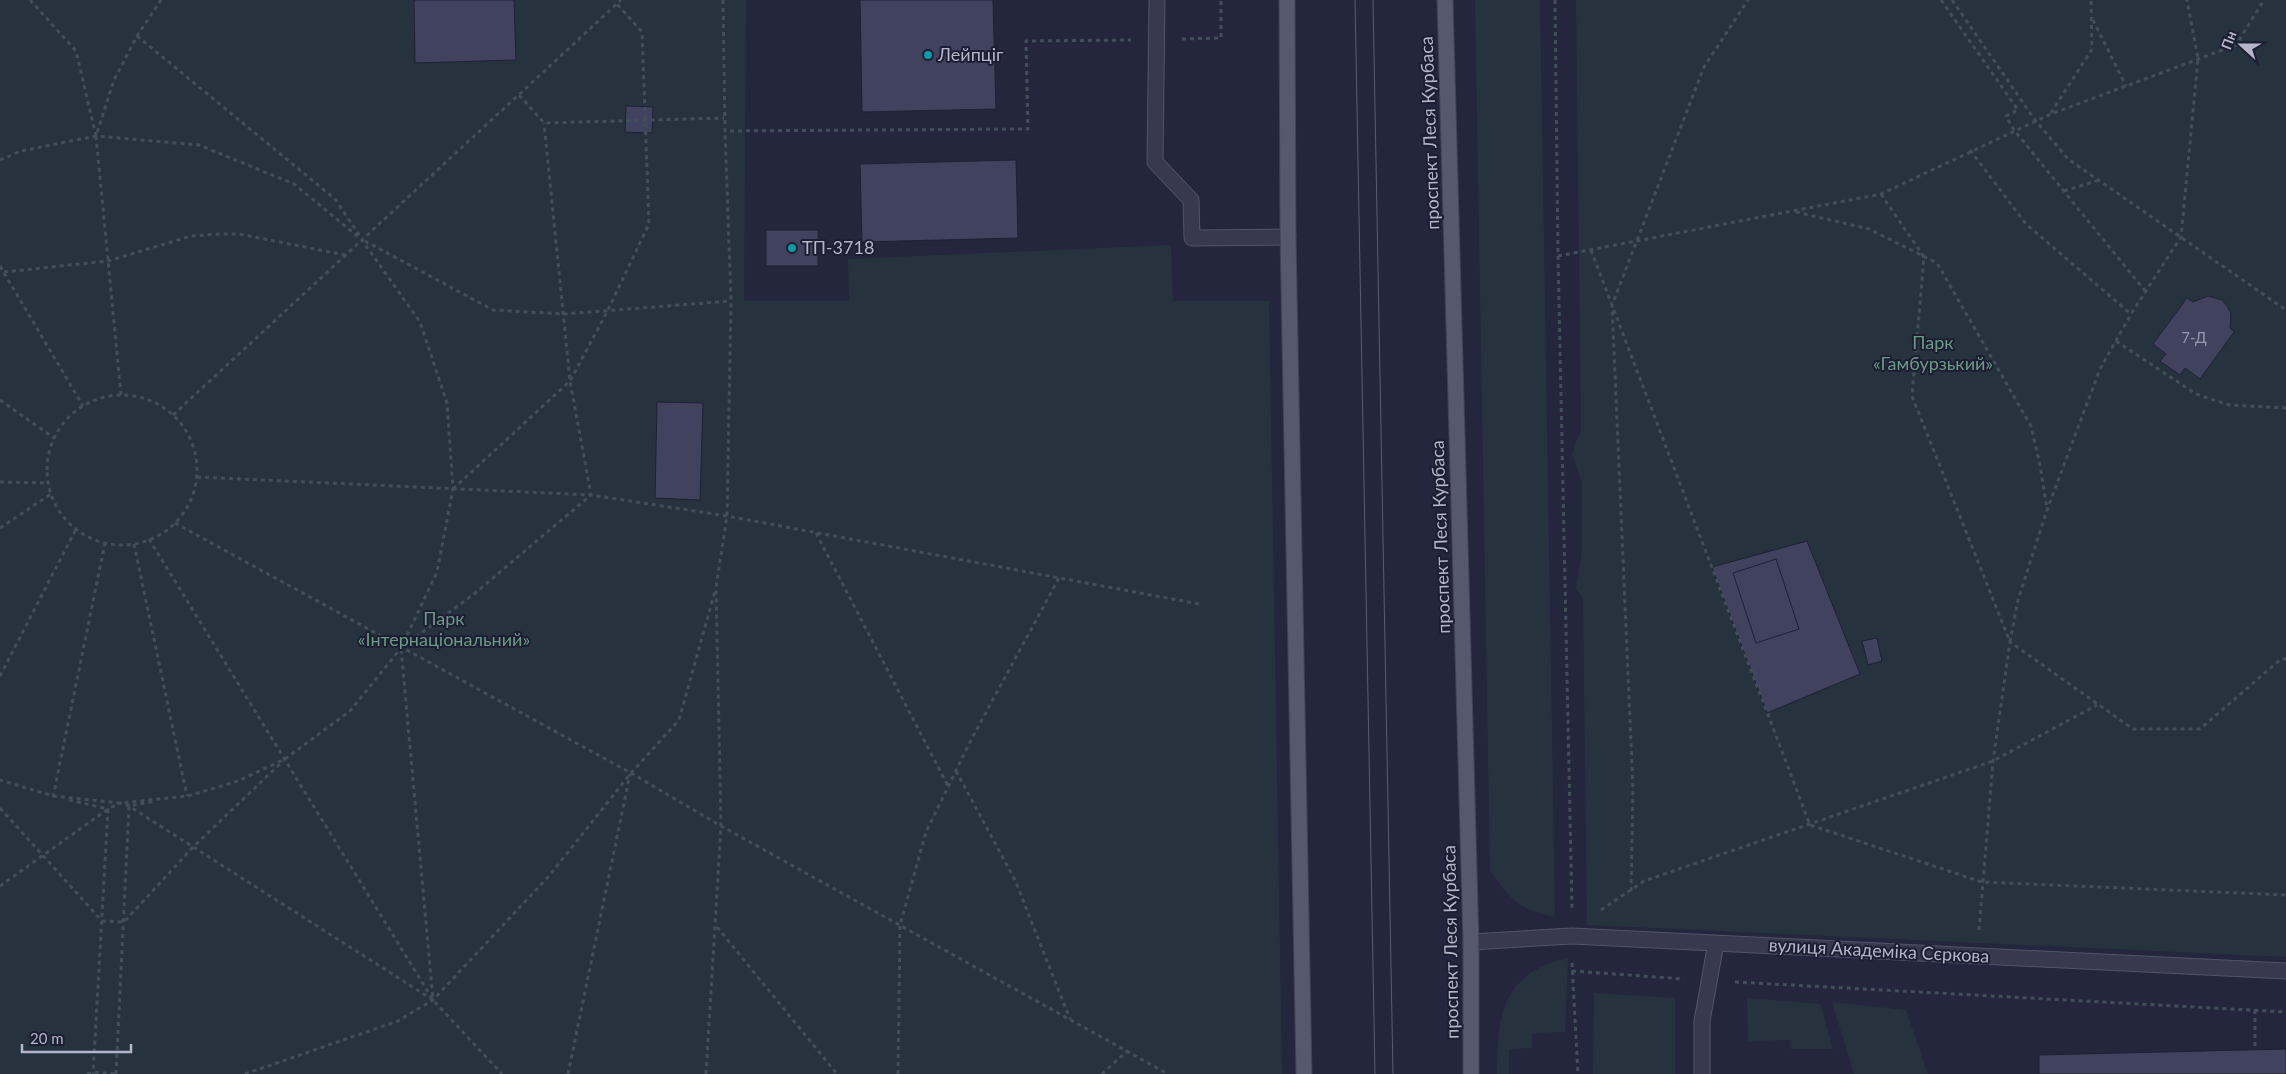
<svg xmlns="http://www.w3.org/2000/svg" width="2286" height="1074" font-family="Lato,sans-serif">
<rect width="100%" height="100%" fill="#24263e"/>
<!-- green -->
<path fill="#26333f" d="M0,0h746l-2,301h105l-1,-42 323,-14 2,56h96l13,773h-1282z
M1475,0h65l15,917c-35,-7 -46,-18 -65,-47z
M1576,0h710v957l-699,-32 -4,-327 -7,-9 6,-38v-68l-10,-29 9,-25z
M1568,958l-3,74 -33,1v15l-23,1v25h-12c0,-59 5,-101 71,-116z
M1594,993l81,5v76h-82z
M1747,998l73,6 13,45h-42l-1,-9 -42,1z
M1832,1002l74,8 22,64h-74z"/>
<!-- building -->
<path fill="#40425e" stroke="#1f2035" d="M414,0h100l2,60 -101,3z
M860,0h133l3,109 -134,3z
M626,106l27,1 -1,26 -27,-1z
M1016,160l2,78 -156,4 -2,-78z
M766,230h52v36h-52z
M2208,296l14,4 5,6 4,7 -1,15 4,4 -34,47 -15,-11 -5,7 -20,-14 6,-7 -13,-10 34,-46 6,4z
M657,402l46,1 -3,97 -45,-2z
M1807,541l53,133 -93,39 -55,-146z
M1776,559l23,70 -43,14 -23,-70z
M1877,638l5,23 -14,4 -6,-24z
M2286,1049v25h-247v-19z"/>
<g fill="none" stroke-linecap="round" stroke-linejoin="round">
<!-- minor casing -->
<g stroke="#535469" stroke-width="17">
<path id="minor" d="M1157,0l-2,162 36,38 1,38 96,-1
M1471,942l101,-6 714,35
M1702,1074v-53l14,-78"/>
</g>
<!-- major casing -->
<g stroke="#414257" stroke-width="17">
<path id="major" d="M1287,0l1,237 16,837
M1445,0l26,942v132"/>
</g>
<!-- path -->
<path stroke="#414f59" stroke-width="3" stroke-dasharray="4 4" stroke-linecap="butt" d="M30,0l46,51 20,85 18,-56 23,-44 24,-36
M723,0l2,131 303,-2 -2,-88 105,-1
M1555,0l3,256 14,653
M1941,0l77,110 -12,6 8,14 132,162
M1952,0l83,120 33,39 218,151
M2093,20l33,66
M137,36l198,163 25,37
M1182,39l39,-1v-38
M519,95l25,28 180,-5
M2051,113l41,-64 -1,-49
M96,136l25,259
M1970,150l56,74 105,90
M0,160l21,-9 75,-15 103,9 95,39 68,56 58,82 27,81 6,86 -16,83 -36,76 -51,63 -65,48 -47,22 -50,15 -68,7 -67,-7 -53,-16
M2064,191l35,-11
M1881,194l43,63 -12,139 98,246
M1796,212l73,17 68,34 94,163 9,39 7,44
M365,241l128,69 71,4 167,-13
M1591,250l219,575 172,57 304,13
M1558,256l323,-62 170,-80 185,-69 28,-45
M0,266l83,140
M4,272l104,-11 83,-25 28,-2h20l106,21
M2116,341l80,53 33,11 57,3
M47 470a75 75 0 1 1 150 0a75 75 0 1 1-150 0Z
M0,400l54,38
M173,415l448,-415
M197,477l394,18 136,21 472,88
M0,482l49,1
M453,489l117,-108 37,-69 42,-88 -7,-192 -25,-28
M175,523l456,250 90,53 447,248
M0,528l51,-34
M816,533l132,253
M149,539l284,461 69,74
M134,544l53,252
M2010,642l8,-42 29,-90 53,-141 31,-55 50,-77 17,-178 -11,-59
M0,676l76,-147
M956,771l59,109 55,139
M53,797l52,-254
M69,800l39,9 -15,265
M0,808l102,113 22,1 69,-75 90,-86
M0,886l108,-77 12,-6 9,3 304,194 -32,-352 73,-54 117,-99 -21,-114 -26,-258
M1631,891l2,-102 -21,-484 92,-238 44,-67
M1601,910l43,-29 349,-120 104,-56
M717,927l120,147
M1979,930l14,-169 17,-119 123,87h67l81,-70h5
M1572,963l6,111
M1572,971l112,8
M1735,982l551,30
M2255,1010v40
M87,1074l7,-2 22,2
M116,1074l13,-268 27,-5
M245,1074l153,-53 35,-21 116,-124 82,-103 48,-53 36,-129
M568,1074l62,-300
M706,1074l15,-248 -5,-239 11,-71 4,-215 -6,-170
M898,1074l2,-149 26,-93 45,-92 88,-162
M1102,1074l25,-23"/>
<!-- minor -->
<use href="#minor" stroke="#38394e" stroke-width="15"/>
<!-- major -->
<use href="#major" stroke="#56586e" stroke-width="15"/>
<!-- tram -->
<path stroke="#5a5c75" stroke-width="1" d="M1355,0l20,1074
M1373,0l20,1074"/>
</g>
<!-- markers -->
<g fill="#0f9aa8" stroke="#1d1e33" stroke-width="2">
<circle cx="928" cy="55" r="5"/>
<circle cx="792" cy="248" r="5"/>
</g>
<g text-anchor="middle" stroke-width="4" stroke-linejoin="round" paint-order="stroke">
<!-- number labels -->
<g font-size="15" fill="#9798ae">
<text x="2194" y="343">7-Д</text>
</g>
<!-- poi labels -->
<g font-size="18" fill="#b4b5c9" stroke="#1d1e33" text-anchor="start">
<text x="938" y="61">Лейпціг</text>
<text x="802" y="254">ТП-3718</text>
</g>
<!-- street labels -->
<g font-size="18" fill="#b4b5c9" stroke="#1d1e33">
<text transform="translate(1430 133) rotate(-92)" y="6">проспект Леся Курбаса</text>
<text transform="translate(1441 537) rotate(-92)" y="6">проспект Леся Курбаса</text>
<text transform="translate(1451 942) rotate(-91)" y="6">проспект Леся Курбаса</text>
<text transform="translate(1879 951) rotate(3)" y="6">вулиця Академіка Сєркова</text>
</g>
<!-- park labels -->
<g font-size="18" fill="#6b9a86" stroke="#1d1e33">
<text x="1933" y="349">Парк<tspan x="1933" dy="21">«Гамбурзький»</tspan></text>
<text x="444" y="625">Парк<tspan x="444" dy="21">«Інтернаціональний»</tspan></text>
</g>
</g>
<!-- north arrow -->
<g transform="translate(2241 45) rotate(291)" stroke="#1d1e33" stroke-width="4" paint-order="stroke">
<path d="M0-4L9 19L0 12L-9 19Z" fill="#b4b5c9"/>
<text y="-8" font-size="14" font-weight="bold" text-anchor="middle" fill="#b4b5c9">Пн</text>
</g>
<!-- scale -->
<path d="M22 1044v8h109v-8" fill="none" stroke="#b4b5c9" stroke-width="2.5"/>
<text x="30" y="1044" font-size="15" fill="#b4b5c9" stroke="#1d1e33" stroke-width="4" paint-order="stroke">20 m</text>
</svg>
